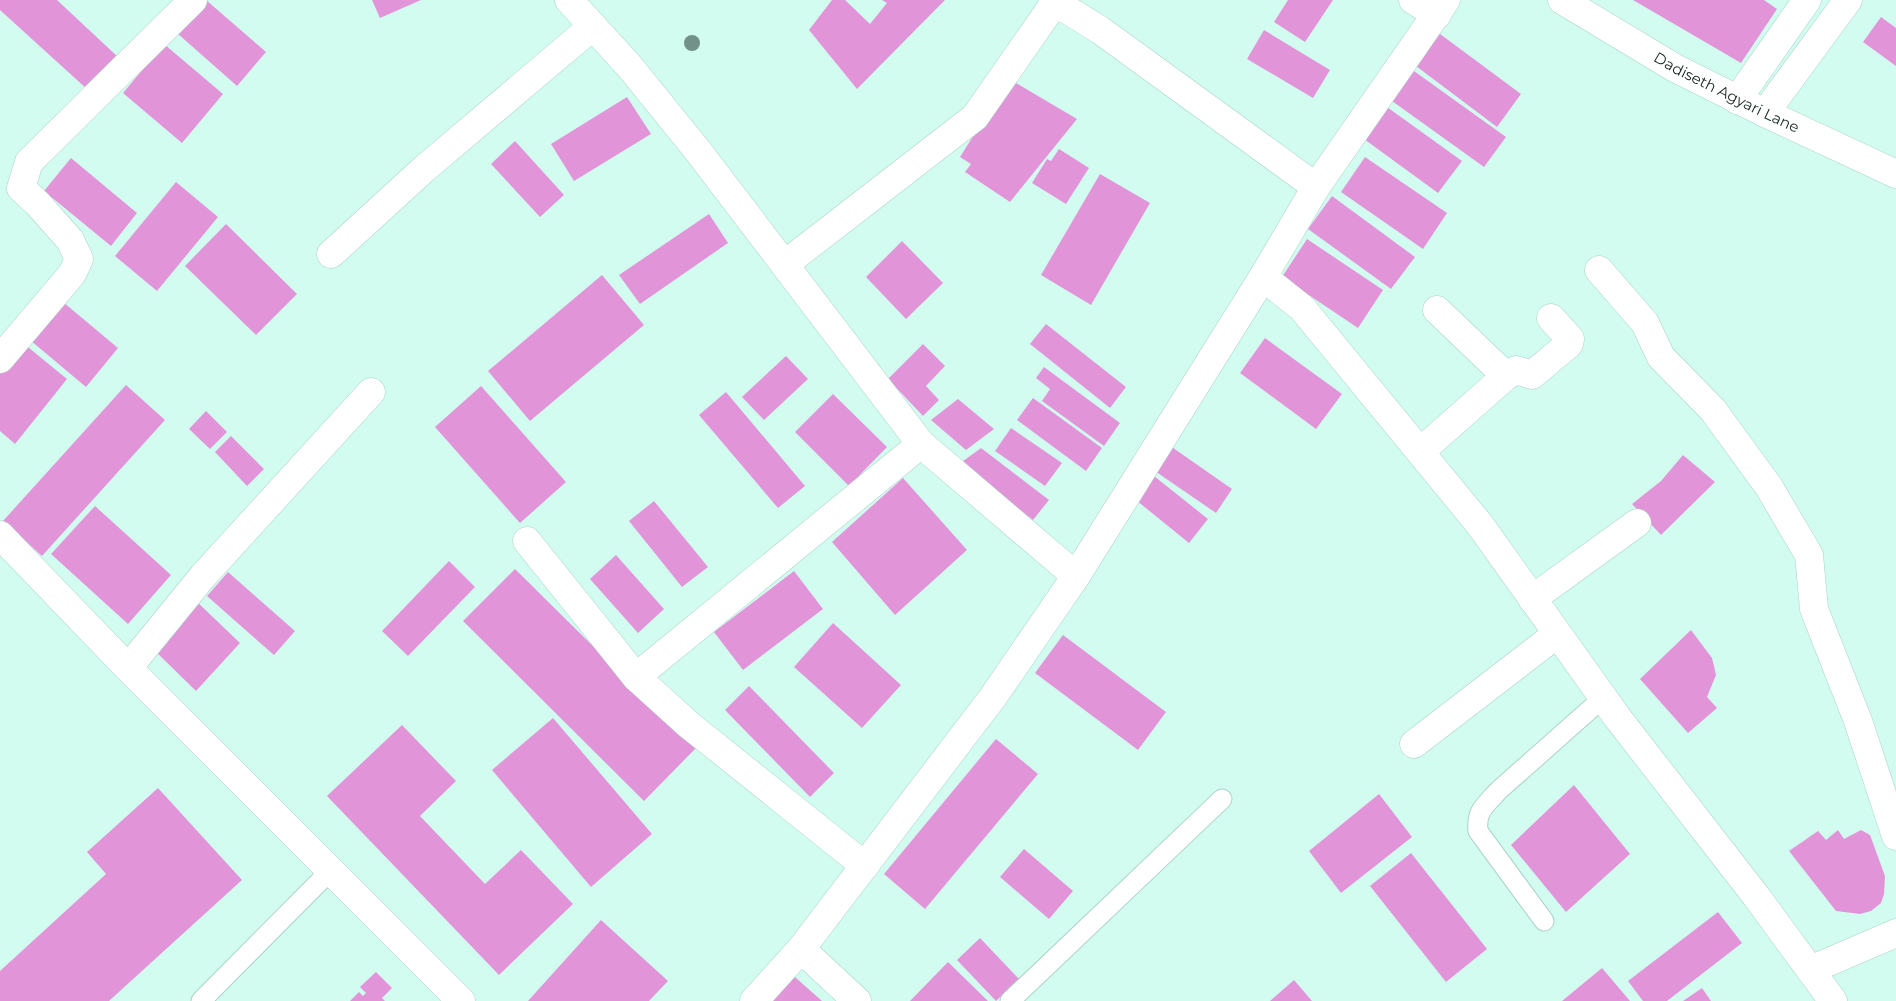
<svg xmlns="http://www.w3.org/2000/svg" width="1896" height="1001" font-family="Montserrat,sans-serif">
<rect width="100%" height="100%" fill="#d3fcf1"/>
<!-- building -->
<path fill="#e194d8" d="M0,0h57l61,57 -30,33 -88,-80z
M206,0l60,52 -29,34 -60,-53z
M372,0h49l-41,18z
M832,0h13l25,24 17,-21 -5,-3h63l-88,89 -48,-59z
M1288,0h45l-28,42 -31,-20z
M1633,0h131l13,9 -36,54z
M1881,17l15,11v38l-33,-24z
M1264,30l66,40 -17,28 -66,-39z
M1436,31l85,63 -24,33 -85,-64z
M164,44l59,50 -41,49 -59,-50z
M1414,71l92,66 -22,30 -92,-66z
M1009,79l68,40 -67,83 -45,-30 6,-8 -11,-7z
M627,97l24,37 -77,47 -23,-37z
M1387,107l75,54 -24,32 -74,-54z
M515,141l49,54 -24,22 -49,-53z
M1059,149l30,19 -23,36 -34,-21 15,-24 4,2z
M1365,157l82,56 -24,36 -82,-57z
M71,158l66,55 -26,33 -67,-55z
M1100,174l50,29 -59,102 -50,-30z
M176,182l42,35 -61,74 -42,-35z
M1332,196l83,61 -24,32 -83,-60z
M709,214l19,29 -88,61 -21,-29z
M226,224l71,70 -41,41 -71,-69z
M1307,239l76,51 -25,38 -76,-51z
M902,241l41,42 -37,36 -40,-42z
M602,275l42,50 -114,96 -42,-50z
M63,302l55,46 -32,39 -56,-47z
M1046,324l80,63 -16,21 -80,-64z
M1265,338l77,56 -26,35 -76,-56z
M23,343l44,36 -52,65 -15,-13v-59z
M923,344l22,22 -19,20 13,14 -16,16 -35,-37z
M786,356l22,23 -44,41 -22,-23z
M1044,367l76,56 -16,23 -62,-45 8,-12 -14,-11z
M126,385l39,35 -123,136 -39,-35z
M481,386l85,96 -46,41 -85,-96z
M726,392l79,94 -27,22 -79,-93z
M833,394l54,53 -38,39 -54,-54z
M1033,398l69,50 -16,23 -69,-51z
M958,399l36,30 -28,21 -35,-30z
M206,411l21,21 -17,17 -21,-20z
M1011,428l51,35 -17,23 -50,-35z
M231,436l33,33 -17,17 -32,-34z
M1166,443l66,46 -16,24 -67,-46z
M981,448l68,52 -16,20 -74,-56z
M1683,455l32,27 -54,53 -29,-31 29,-23z
M1149,472l59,47 -19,24 -58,-47z
M903,478l64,72 -72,65 -63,-73z
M654,501l54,66 -26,20 -53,-66z
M95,506l76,69 -43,49 -77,-70z
M616,555l48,54 -26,24 -48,-54z
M449,561l26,26 -67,69 -26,-25z
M515,569l181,179 -52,53 -181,-180z
M794,571l29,38 -80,61 -29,-38z
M228,572l67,59 -21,24 -67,-59z
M194,599l46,44 -44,48 -46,-45z
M833,623l68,62 -39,43 -68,-61z
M1691,630l21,28 4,17 -9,22 10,11 -29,25 -48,-54z
M1063,635l103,77 -28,38 -103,-77z
M749,686l85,87 -24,24 -85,-87z
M553,718l99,116 -61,53 -99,-117z
M402,725l54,56 -36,35 65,68 36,-34 52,54 -74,71 -172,-179z
M996,739l42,35 -113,135 -41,-35z
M1574,785l56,69 -64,58 -55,-67z
M158,788l84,92 -133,121h-109v-30l106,-97 -19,-22z
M1379,794l33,43 -71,56 -32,-42z
M1838,830l6,9 17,-9 9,5 15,41 -1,18 -3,9 -10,8 -11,3 -24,-3 -47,-60 29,-20 8,9z
M1024,849l49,42 -24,28 -49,-42z
M1411,853l76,96 -41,33 -76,-96z
M1718,912l24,31 -75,58h-24l-15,-20z
M601,920l67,61 -19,20h-121z
M980,938l39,41 -23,22 -39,-41z
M948,962l40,39h-78z
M1602,968l28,33h-68z
M787,970l35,31h-61z
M376,972l16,16 -10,10 3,3h-35l9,-9 4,4 3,-3 -6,-6z
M1294,980l18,21h-42z
M1702,988l9,13h-28z"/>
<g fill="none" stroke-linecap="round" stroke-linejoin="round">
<!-- service casing -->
<g stroke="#aad2c7" stroke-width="21">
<path id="service" d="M1544,921l-66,-90c-2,-21 7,-25 20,-40l106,-94
M201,1001l129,-130
M1010,1001l212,-202"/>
</g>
<!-- minor casing -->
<g stroke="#aad2c7" stroke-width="29">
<g id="minor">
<path d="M569,0l61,67 68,84 223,293 155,132"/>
<path d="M1413,0l24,15"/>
<path id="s1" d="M1562,0l113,68 90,45 131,61"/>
<path d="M1737,100l70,-100"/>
<path d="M1765,113l83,-113"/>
<path d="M331,254l93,-85 169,-143"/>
<path d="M785,264l190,-147 78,-112 13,4 34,21 216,157"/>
<path d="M1599,270l46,53 16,34 52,53 56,77 40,68 5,54 44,112 38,115"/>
<path d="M1263,277l39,31 178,217 137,192 139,179 77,105"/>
<path d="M1437,310l69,66"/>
<path d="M0,359l72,-85 7,-15 -9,-19 -32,-36 -17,-16 8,-26 164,-162"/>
<path d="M1421,451l85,-75 10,-6 16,5 37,-31 1,-5 -19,-21"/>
<path d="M527,541l109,136 53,48 176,141"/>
<path d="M1532,599l105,-76"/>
<path d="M128,668l75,-92 168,-184"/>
<path d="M636,677l285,-233"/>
<path d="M1414,744l143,-110"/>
<path d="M801,949l56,52"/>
<path d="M1810,970l86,-37"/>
</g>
</g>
<!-- tertiary casing -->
<g stroke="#aad2c7" stroke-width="29">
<path id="tertiary" d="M0,535l128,133 333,333
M754,1001l47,-52 192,-252 83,-121 187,-299 53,-90 130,-187"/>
</g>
<!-- service -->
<use href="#service" stroke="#fff" stroke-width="19"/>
<!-- minor -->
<use href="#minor" stroke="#fff" stroke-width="28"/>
<!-- tertiary -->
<use href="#tertiary" stroke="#fff" stroke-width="28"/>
</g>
<!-- trees -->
<circle fill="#729188" cx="692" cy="43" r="8"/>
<g text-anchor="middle" stroke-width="4" stroke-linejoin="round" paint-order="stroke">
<!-- street labels -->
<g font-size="15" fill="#172723" stroke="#fff">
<text dy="5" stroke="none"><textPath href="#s1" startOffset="189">Dadiseth Agyari Lane</textPath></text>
</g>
</g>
</svg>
